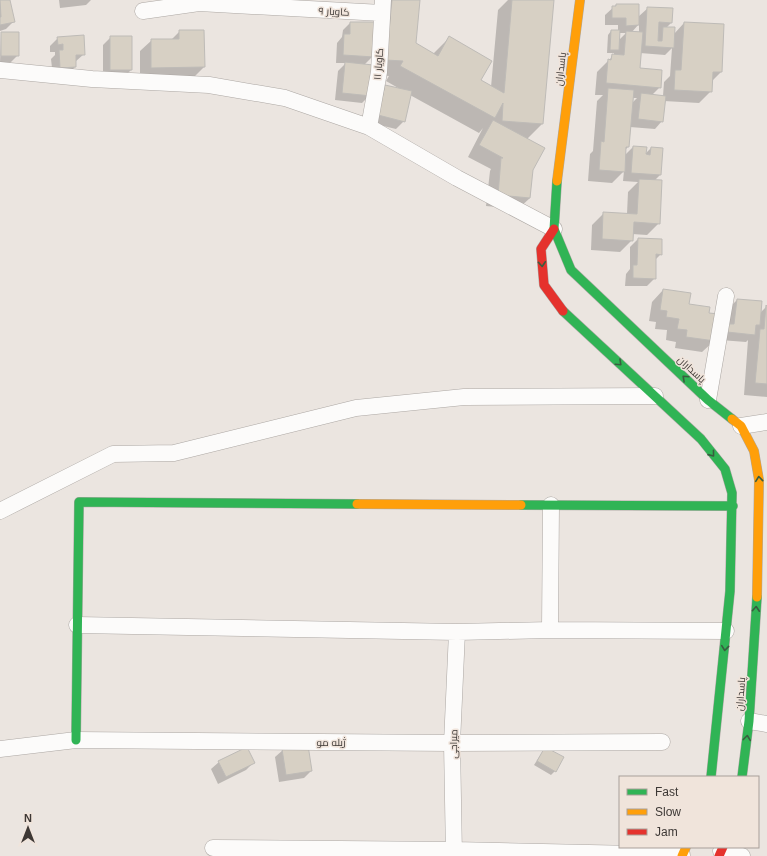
<svg xmlns="http://www.w3.org/2000/svg" width="767" height="856" font-family="Arial,Cairo,sans-serif">
<rect width="100%" height="100%" fill="#ebe5e0"/>
<!-- shadow -->
<path fill="#0003" fill-rule="evenodd" d="M0,0h10l-1,1 5,20 -8,8 -6,2z
M59,0h32l-5,5 -26,3z
M379,0h40l-4,44 18,10 16,-16 31,42 11,7 7,-77 10,-10h45l-11,124 -15,15 5,31 -2,28 -12,11 -32,-3 4,-35 1,-2 -23,-12 15,-29 -4,5 -69,-38 -6,26 -8,8 -25,-6 7,-29 7,-8 15,3 -14,-8 3,-5 -18,-1 -1,20 -8,8 -27,-3 3,-29 8,-8h-10l1,-20 5,-6 1,-7 7,-7 26,1zM373,56v10l-9,-1z
M616,5l22,12 10,-9 23,15 -5,5 8,6 10,-11 37,49 -10,10v9l-12,12 -35,-2 -2,20 -7,8 -25,-2 -2,20 -3,3v5l8,-8 12,7 6,-6h11l-2,27 -6,6 5,42 -12,12 -15,-1v6l-12,12 -29,-2 1,-25 12,-12 23,1 1,-22 10,-10 -15,-1 1,-10 -12,12 -24,-2 2,-27 3,-3 4,-50 6,-6h-8l2,-23 17,-17v-2h-7l1,-18 3,-4h7v-6h-13v-10zM639,24v9h-8zM619,33h7l-7,7zM672,48l-2,28 -6,6 -1,14 -11,-1 8,-8 -21,-18 1,-16 25,2zM632,98h5l-6,6z
M180,31l24,36 -12,12h-52v-28l12,-11h19z
M1,33h17v22l-8,8h-10z
M111,37h20v33l-8,8h-20v-33z
M58,38l26,16 -9,8v5l-7,7 -15,2 -2,-17 4,-4v-3h-5v-6z
M638,239l23,15 -6,6v18l-8,8h-22l1,-12 4,-5v-22z
M663,290l25,15 20,9 6,27 -12,11 -27,-4 1,-6 -10,-2 1,-10 -12,-1 1,-7 -7,-1 3,-19z
M737,300l23,13 7,-7v91l-23,-2 4,-55 -2,2 -26,-2 9,-32z
M545,748l10,23 -4,4 -17,-10z
M283,750l28,21 -7,7 -25,4 -4,-25z
M219,762l34,1 -7,7 -28,14 -7,-15z"/>
<!-- building -->
<path fill="#d7d0c4" stroke="#bebbb7" d="M0,0h10l5,22 -15,3v-8h1z
M392,0h28l-4,43 22,13 11,-20 43,25 -11,19 23,13 8,-93h42l-11,124 -41,-3 1,-18 -8,15 -95,-52 3,-5 -17,-1z
M616,4h23v21l-13,1v-8h-14v-12h4z
M647,7l26,1 -1,15 -13,-1 -1,19h4l1,-14h12l-1,21 -29,-2z
M350,22h26l-2,35 -31,-2 1,-21h6z
M684,22l40,2 -2,48h-9l-1,20 -38,-2 1,-20h6z
M179,30h25l1,37 -54,1v-29h28z
M611,30h9l-1,20h-9z
M626,31l17,1 -3,36 22,2 -1,18 -55,-5 2,-24 3,1 1,-6 12,1z
M1,32h18v24h-18z
M84,35l1,20h-9v12l-16,1 -1,-18h4v-6l-5,1 -1,-8z
M110,36h22v34h-22z
M345,62l28,3 -2,31 -29,-3z
M385,85l27,6 -7,31 -27,-7z
M608,88l26,2 -5,57h-3l-1,25 -26,-2 2,-29 3,1z
M641,93l25,3 -3,26 -25,-3z
M493,120l52,28 -12,22 -3,28 -32,-3 3,-37h2l-24,-13z
M633,146l14,1 -1,7 4,1 1,-8 12,1 -2,27 -30,-2z
M639,179l23,1 -2,44 -26,-2 -1,19 -31,-2 1,-27 34,2z
M638,238l24,1v16l-6,-1v25l-23,-1v-13h4z
M663,289l28,4 -2,11 21,3 -1,6 10,1 -4,27 -29,-4 1,-7 -10,-1 2,-10 -13,-2 1,-6 -7,-1z
M737,299l25,2 -2,24h-4l-1,10 -28,-3 1,-8h6z
M766,305l1,1v78l-12,-1 5,-54h4z
M308,745l4,26 -26,4 -4,-26z
M247,747l8,16 -29,14 -8,-16z
M545,747l19,10 -8,15 -19,-11z"/>
<g fill="none" stroke-linecap="round" stroke-linejoin="round">
<!-- street casing -->
<g stroke="#aca7a3" stroke-width="17">
<path id="street" d="M143,11l56,-8 183,10
M0,70l92,9 117,6 76,13 84,29 88,51 97,51
M369,127l10,-55 4,-72
M708,400l18,-104
M741,426l26,-4
M0,511l113,-57 61,-1 182,-45 108,-11 191,-1
M77,625l380,7 93,-2 176,1
M550,630l1,-125
M749,721l18,3
M0,749l76,-9 376,3 210,-1
M213,848l241,2 228,5
M721,851l21,5
M454,856l-2,-113 5,-111"/>
</g>
<!-- fast casing -->
<g stroke="#aca7a3" stroke-width="10">
<path id="fast" d="M557,181l-3,48 17,41 137,130 24,19
M563,311l138,128 24,30 7,24 -2,98 -19,186
M521,505l212,1
M76,740l3,-238 278,2
M742,777l7,-56 8,-124"/>
</g>
<!-- slow casing -->
<g stroke="#aca7a3" stroke-width="10">
<path id="slow" d="M557,181l23,-181
M732,419l9,7 13,25 5,29 -2,117
M357,504l164,1
M682,856l4,-9"/>
</g>
<!-- jam casing -->
<g stroke="#aca7a3" stroke-width="10">
<path id="jam" d="M554,229l-13,20 3,36 19,26
M719,856l4,-9"/>
</g>
<!-- street -->
<use href="#street" stroke="#fcfbfa" stroke-width="16"/>
<!-- fast -->
<use href="#fast" stroke="#30b455" stroke-width="9"/>
<!-- slow -->
<use href="#slow" stroke="#ff9f0a" stroke-width="9"/>
<!-- jam -->
<use href="#jam" stroke="#e5322d" stroke-width="9"/>
</g>
<!-- one-way arrows -->
<defs><path id="oneway-chevron" d="M-2-3.5L2.5 0L-2 3.5" fill="none" stroke-width="1.6" stroke-linecap="round" stroke-linejoin="round"/></defs>
<g stroke="#395d3f">
<use href="#oneway-chevron" transform="translate(542 264) rotate(86)"/>
<use href="#oneway-chevron" transform="translate(619 363) rotate(43)"/>
<use href="#oneway-chevron" transform="translate(685 378) rotate(-137)"/>
<use href="#oneway-chevron" transform="translate(712 454) rotate(51)"/>
<use href="#oneway-chevron" transform="translate(759 479) rotate(-96)"/>
<use href="#oneway-chevron" transform="translate(756 609) rotate(-86)"/>
<use href="#oneway-chevron" transform="translate(725 648) rotate(96)"/>
<use href="#oneway-chevron" transform="translate(747 738) rotate(-83)"/>
</g>
<g text-anchor="middle" stroke-width="3" stroke-linejoin="round" paint-order="stroke">
<!-- street labels -->
<g font-size="10" fill="#3d3835" stroke="#f0e4db">
<text transform="translate(334 11) rotate(3)" y="4">کاویار ۹</text>
<text transform="translate(378 64) rotate(-85)" y="4">کاویار ۱۱</text>
<text transform="translate(560 69) rotate(-83)" y="4">پاسداران</text>
<text transform="translate(692 369) rotate(43)" y="4">پاسداران</text>
<text transform="translate(740 694) rotate(-86)" y="4">پاسداران</text>
<text x="331" y="746">ژیله مو</text>
<text transform="translate(453 744) rotate(-89)" y="4">میراجی</text>
</g>
</g>
<!-- legend -->
<rect x="619" y="776" width="140" height="72" fill="#f0e4db" stroke="#a89f99"/>
<rect x="627" y="789" width="20" height="6" fill="#30b455" stroke="#a89f99"/>
<text x="655" y="796" font-size="12" fill="#3d3835">Fast</text>
<rect x="627" y="809" width="20" height="6" fill="#ff9f0a" stroke="#a89f99"/>
<text x="655" y="816" font-size="12" fill="#3d3835">Slow</text>
<rect x="627" y="829" width="20" height="6" fill="#e5322d" stroke="#a89f99"/>
<text x="655" y="836" font-size="12" fill="#3d3835">Jam</text>
<!-- north arrow -->
<g transform="translate(28 828)" stroke="#f0e4db" stroke-width="3" paint-order="stroke">
<path d="M0-3L7 15L0 10L-7 15Z" fill="#3d3835"/>
<text y="-6" font-size="11" font-weight="bold" text-anchor="middle" fill="#3d3835">N</text>
</g>
</svg>
